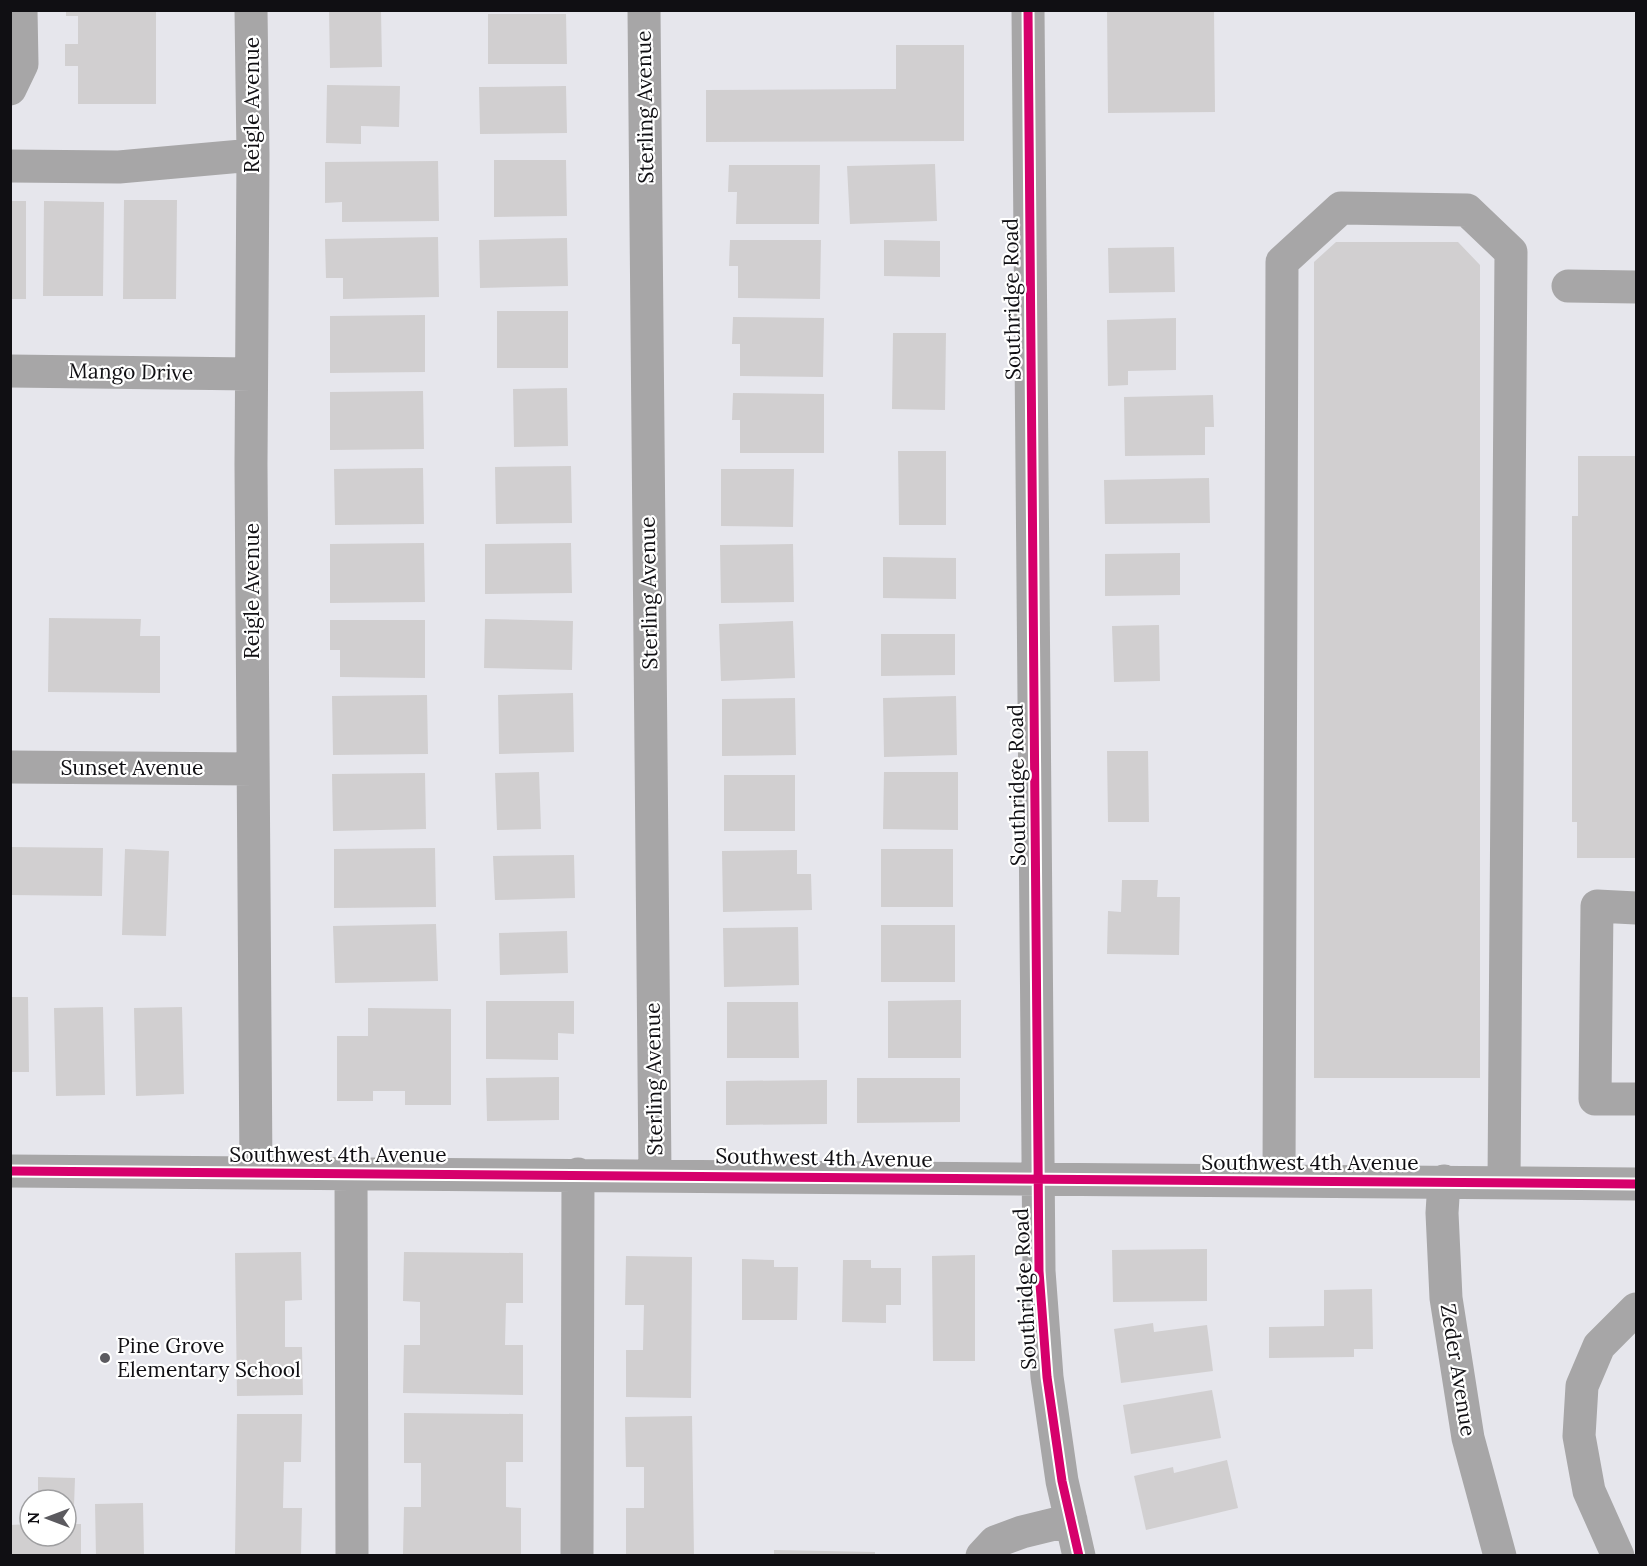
<svg xmlns="http://www.w3.org/2000/svg" width="1647" height="1566" font-family="Lora,serif">
<rect width="100%" height="100%" fill="#e6e6ec"/>
<!-- building -->
<path fill="#d1cfd0" d="M66,10h90v94h-78v-38h-13v-22h13v-28h-12z
M329,10h52l1,57 -52,1z
M1107,10h107l1,102 -107,1z
M488,14h78l1,50h-79z
M896,45h68v96l-258,1v-52l190,-1z
M327,85l73,1 -1,41 -38,-1v18l-35,-1z
M566,86l1,47 -87,1 -1,-47z
M494,160h72l1,56 -73,1z
M438,161l1,60 -97,1v-20l-17,1v-41z
M935,164l2,57 -87,3 -3,-58z
M729,165h91l-1,59h-83l1,-32h-9z
M124,200h53l-1,99h-53z
M10,201h16v98h-16z
M44,201l60,1 -1,94h-60z
M438,237l1,60 -96,2v-21h-17l-1,-39z
M567,238l1,48 -88,2 -1,-48z
M730,240h91l-1,59 -82,-1v-32h-9z
M884,240l56,1v36l-56,-1z
M1336,242h122l22,23v813h-166v-816z
M1174,247l1,45 -66,1 -1,-45z
M497,311h71v57h-71z
M425,315v57l-95,1v-57z
M733,317l91,1 -1,59 -83,-1v-32h-8z
M1176,318v52l-48,1v14l-20,1 -1,-66z
M893,333h53l-1,77 -53,-1z
M567,388l1,58 -54,1 -1,-58z
M423,391l1,58 -94,1v-58z
M733,393l91,1v59h-84v-33h-8z
M1213,395l1,32h-9v28l-80,1 -1,-59z
M898,451h48v74h-47z
M1578,456h58v402h-59v-36h-5v-306h6z
M571,466l1,57 -76,1 -1,-57z
M423,468l1,56 -89,1 -1,-56z
M721,469h73l-1,58 -72,-1z
M1209,478l1,45 -105,1 -1,-44z
M424,543l1,59 -95,1v-59z
M571,543l1,50 -87,1v-50z
M793,544l1,58 -73,1 -1,-58z
M1180,553v42l-75,1v-42z
M883,557l73,1v41l-73,-1z
M49,618l92,1 -1,17h20v57l-112,-1z
M485,619l88,2 -1,49 -88,-2z
M330,620h95v58l-85,-1v-27h-10z
M793,621l2,57 -74,3 -2,-57z
M1159,625l1,56 -46,1 -2,-56z
M881,634h74v41l-74,1z
M573,693l1,59 -75,2 -1,-59z
M427,695l1,59 -95,1 -1,-59z
M956,696l1,59 -73,2 -1,-59z
M795,698l1,57 -74,1v-57z
M1107,751h41l1,71h-41z
M539,772l2,57 -44,1 -2,-57z
M884,772h74v58l-75,-1z
M425,773l1,56 -93,2 -1,-57z
M724,775h71v56h-71z
M10,847l93,1 -1,48 -92,-1z
M435,848l1,59 -102,1v-59z
M125,849l44,2 -3,85 -44,-1z
M881,849h72v58h-72z
M797,850v24h14l1,36 -89,2 -1,-61z
M574,855l1,43 -80,2 -2,-44z
M1122,880h36l-1,17h23l-1,58 -72,-1 1,-43 13,1z
M436,924l2,57 -103,2 -2,-57z
M881,925h74v57h-74z
M798,927l1,58 -75,2 -1,-59z
M567,931l1,42 -68,2 -1,-42z
M10,997h18l1,75h-19z
M961,1000v58h-73v-57z
M486,1001h88v33l-16,-1v27l-72,-1z
M727,1002h71l1,56h-72z
M103,1007l2,88 -49,1 -2,-88z
M182,1007l2,87 -48,2 -2,-88z
M368,1008l83,1v96h-46v-14h-32v10h-36v-65h31z
M559,1077v43l-72,1 -1,-43z
M857,1078h103v44l-103,1z
M827,1080v44l-101,1v-44z
M1207,1249v52l-94,1 -1,-52z
M301,1252l1,48 -17,1v46h17l1,48 -66,1 -2,-143z
M404,1252l119,1v50h-17l-1,42h18v50l-120,-2 1,-48h16v-43l-17,-1z
M975,1255v106h-42l-1,-105z
M626,1256l66,1 -1,141 -65,-1v-47h17l1,-45h-19z
M742,1259l32,1v7h24l-1,53h-55z
M843,1260h28v8h30v37h-15v18l-44,-1z
M1372,1289l1,60h-19v8l-85,1v-31l55,-1v-36z
M1153,1323l1,9 53,-7 6,46 -92,12 -7,-54z
M1212,1390l9,48 -90,16 -8,-49z
M404,1413l119,1v48h-17v45l15,1v47l-118,-1 1,-47h17v-44h-17z
M237,1414h65l-1,48h-17l-1,46h19l-1,48 -66,-1z
M692,1416l2,140h-68v-48h18v-41h-18l-1,-50z
M1227,1460l11,48 -92,22 -12,-54 39,-9 1,6z
M38,1477l37,1 -1,28h-8v-6h-28z
M143,1503l1,53h-48l-1,-52z
M30,1524v12h36v-12h15v32h-71v-31z
M774,1550l101,2v4h-101z"/>
<g fill="none" stroke-linecap="round" stroke-linejoin="round">
<!-- minor -->
<path stroke="#a7a6a7" stroke-width="33" d="M251,10l2,145 -2,309 5,708
M644,10l11,1165
M1028,10l11,1261 8,106 15,104 17,75
M10,89l12,-25 -1,-54
M10,166l109,1 134,-12
M1568,286l68,1
M10,371l241,3
M10,767l243,2
M1636,908l-39,-2 -2,193h41
M10,1171l1626,13
M351,1173l1,383
M1279,1181l3,-919 59,-54 126,2 44,42 -7,931
M1444,1181l-2,32 4,85 22,140 32,118
M577,1556l1,-382
M982,1556l13,-14 27,-10 49,-12
M1618,1556l-29,-65 -10,-55 3,-50 17,-40 37,-37"/>
<!-- cycleway casing -->
<g stroke="#fff" stroke-width="13">
<path id="cycleway" d="M1028,10l11,1261 8,106 15,104 17,75
M10,1171l1626,13"/>
</g>
<!-- cycleway -->
<use href="#cycleway" stroke="#d6006c" stroke-width="9"/>
</g>
<!-- markers -->
<circle fill="#5b5a5f" stroke="#fff" stroke-width="2" cx="105" cy="1358" r="6"/>
<g text-anchor="middle" stroke-width="4.5" stroke-linejoin="round" paint-order="stroke">
<!-- street labels -->
<g font-size="21" fill="#100f13" stroke="#fff">
<text transform="translate(252 105) rotate(-90)" y="7">Reigle Avenue</text>
<text transform="translate(645 107) rotate(-91)" y="7">Sterling Avenue</text>
<text transform="translate(1012 299) rotate(-91)" y="7">Southridge Road</text>
<text transform="translate(131 372) rotate(1)" y="7">Mango Drive</text>
<text transform="translate(252 591) rotate(-90)" y="7">Reigle Avenue</text>
<text transform="translate(649 593) rotate(-91)" y="7">Sterling Avenue</text>
<text x="132" y="775">Sunset Avenue</text>
<text transform="translate(1017 785) rotate(-91)" y="7">Southridge Road</text>
<text transform="translate(654 1079) rotate(-91)" y="7">Sterling Avenue</text>
<text x="338" y="1162">Southwest 4th Avenue</text>
<text transform="translate(824 1158) rotate(1)" y="7">Southwest 4th Avenue</text>
<text x="1310" y="1170">Southwest 4th Avenue</text>
<text transform="translate(1025 1289) rotate(-93)" y="7">Southridge Road</text>
<text transform="translate(1458 1370) rotate(81)" y="7">Zeder Avenue</text>
</g>
<!-- poi labels -->
<g font-size="21" fill="#100f13" stroke="#fff" text-anchor="start">
<text x="117" y="1353">Pine Grove<tspan x="117" dy="24">Elementary School</tspan></text>
</g>
</g>
<!-- border -->
<rect width="1647" height="1566" fill="none" stroke="#100f13" stroke-width="24"/>
<!-- north arrow -->
<g transform="translate(48 1518) rotate(270)"><circle r="28" fill="#ffffff" stroke="#9f9fa1" stroke-width="1.5"/>
<path d="M0-4.5L10 22L0 15L-10 22Z" fill="#5b5a5f"/>
<text y="-9" font-size="16" font-weight="bold" text-anchor="middle" fill="#100f13">N</text>
</g>
</svg>
